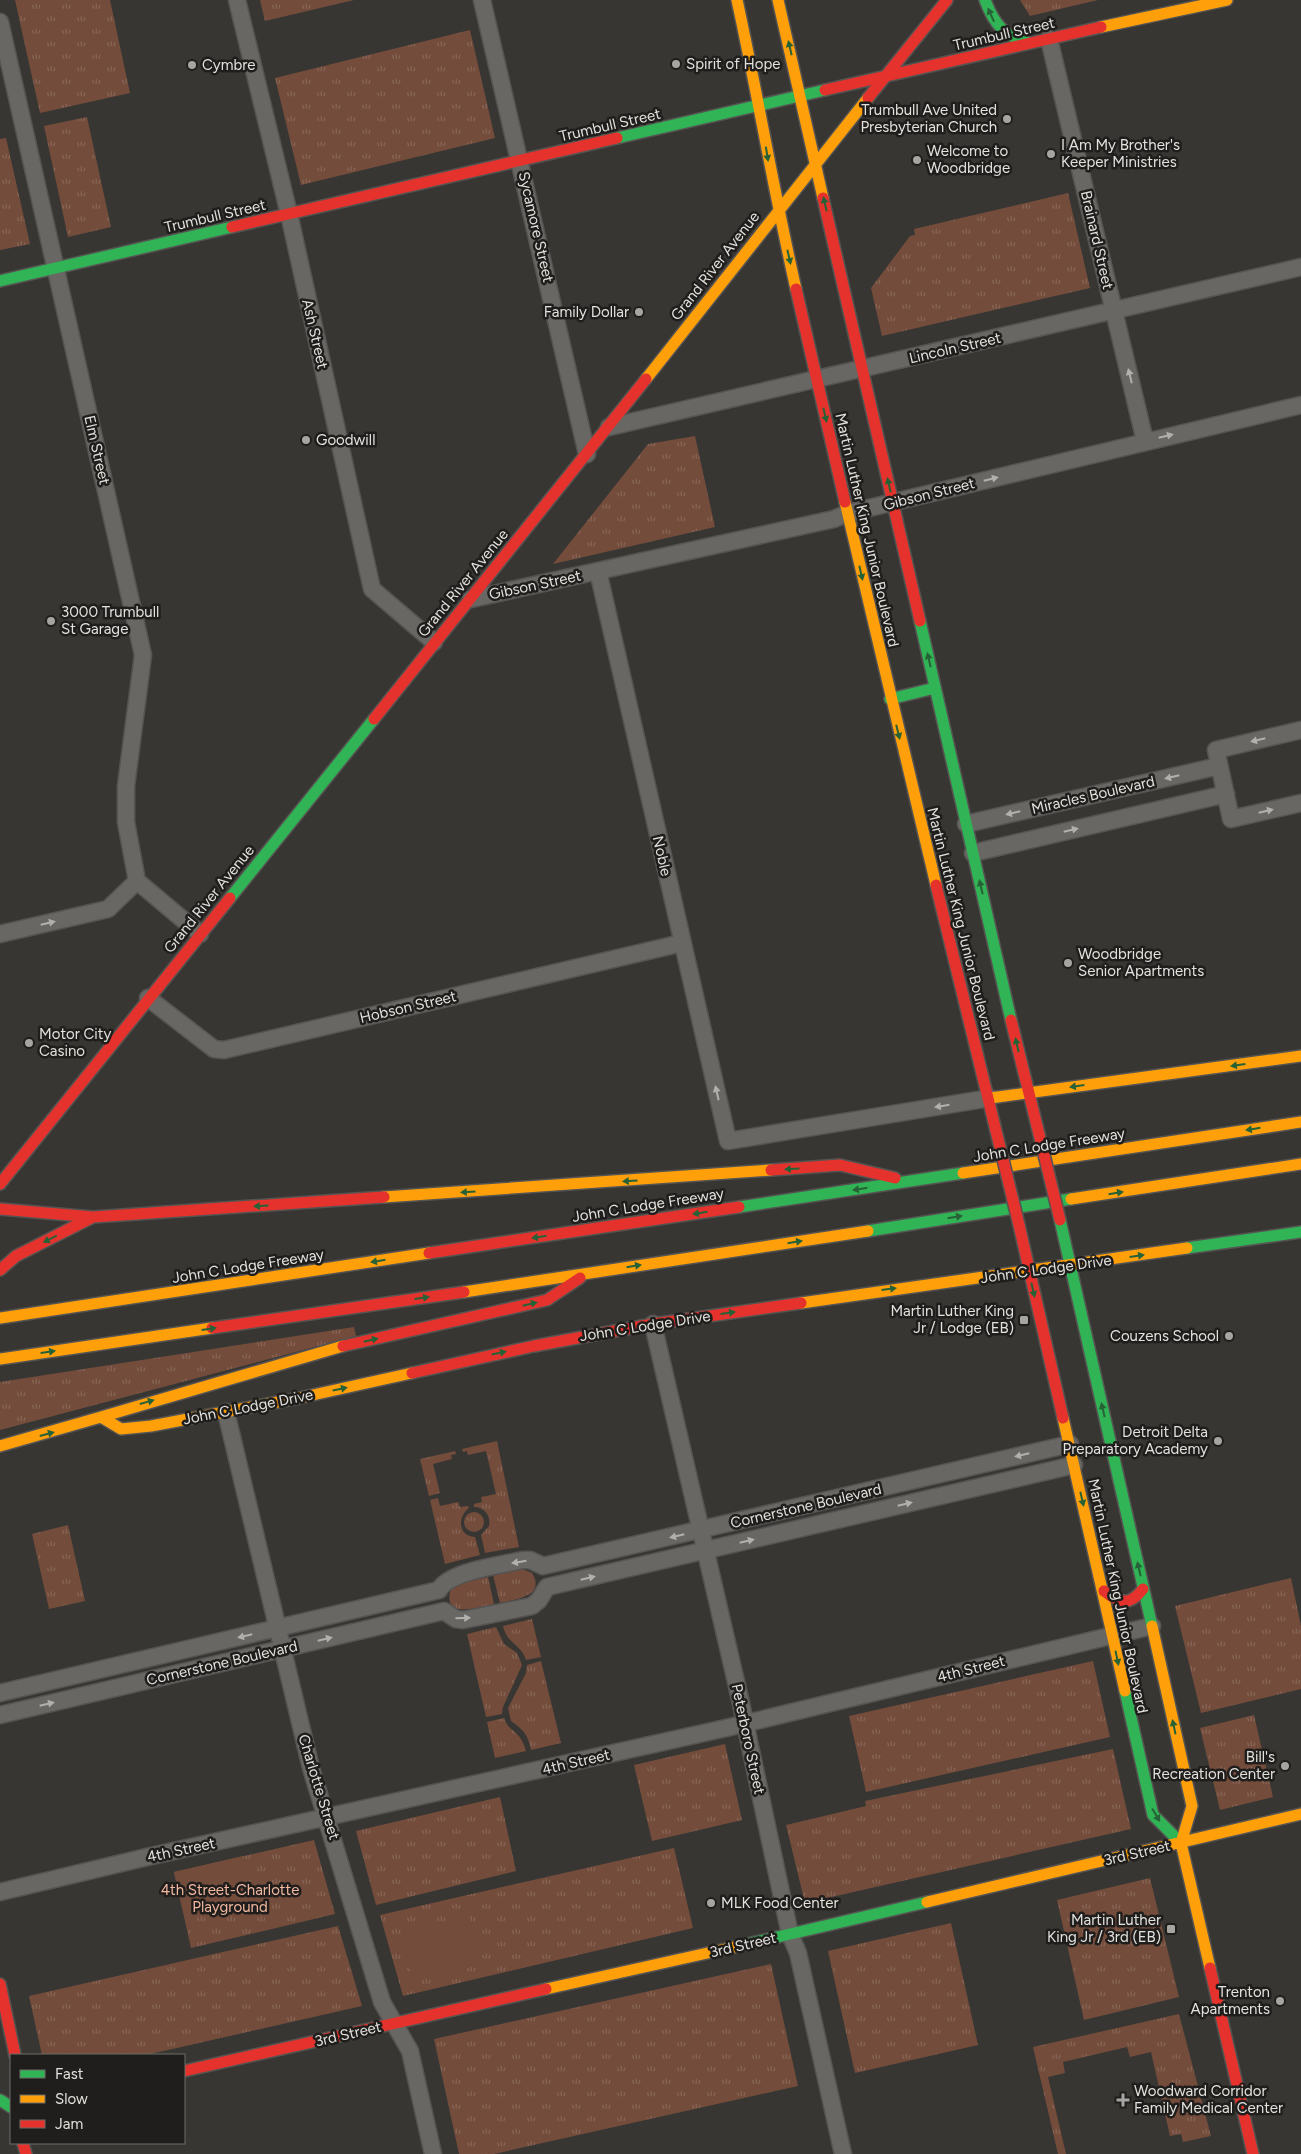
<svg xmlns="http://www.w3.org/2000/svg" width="1301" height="2154" font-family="Figtree,sans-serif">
<defs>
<pattern id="grass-tufts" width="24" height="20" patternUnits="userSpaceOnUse" patternTransform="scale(1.25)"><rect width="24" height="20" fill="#734c3b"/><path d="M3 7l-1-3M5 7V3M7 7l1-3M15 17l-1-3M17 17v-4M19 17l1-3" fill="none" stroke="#876657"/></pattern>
</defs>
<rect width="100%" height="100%" fill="#373633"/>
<!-- grass -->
<path fill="url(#grass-tufts)" d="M15,0h95l20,93 -90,20z
M260,0h94l-89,21z
M1020,0h78l-68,16z
M470,30l25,108 -194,47 -26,-107z
M87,117l24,110 -43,10 -24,-111z
M6,138l24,106 -30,6v-111z
M1068,193l22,95 -208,48 -11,-48 39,-52 5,-1 -1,-6z
M695,436l20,91 -162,37 95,-120z
M354,1327l2,9 -356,94v-48z
M497,1441l22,106 -34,6 -4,-18 8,-9c2,-11 -5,-19 -15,-19v-3l8,-2 -1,-5 15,-3 -10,-43 -18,4 -1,-4 -4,1 -1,-3z
M455,1451l1,3 -5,1 1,4 -19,5 7,29 -11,3 -9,-37z
M438,1498l2,8 18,-4 2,5 8,-1 1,2c-12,9 -11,28 6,29l5,18 -35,9 -15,-64z
M464 1522a10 10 0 1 1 20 0a10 10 0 1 1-20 0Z
M68,1525l17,76 -36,8 -17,-75z
M522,1569l10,4c14,23 -16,26 -32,30l-7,-28z
M488,1577l6,27c-15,3 -53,16 -43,-15l8,-6z
M1291,1578l10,48v63l-100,24 -26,-107z
M532,1619l9,38 -15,3c-5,-16 -19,-16 -23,-34z
M496,1627l8,17 13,9 5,12 -19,42 -1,7 -16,3 -19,-83z
M541,1661l20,82 -30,7c-3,-15 -7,-20 -20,-29l-3,-13 18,-35 1,-8z
M1093,1661l17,76 -244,55 -17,-76z
M1254,1715l19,82 -53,13 -20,-82z
M504,1718c5,15 16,11 22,33l-31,7 -8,-36z
M725,1744l17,76 -90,21 -18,-76z
M1113,1749l18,80 -326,74 -19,-78 80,-19 -1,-5z
M500,1797l16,74 -140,34 -20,-74z
M314,1840l21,74 -144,34 -17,-76z
M674,1848l19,80 -290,68 -23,-81z
M1150,1878l29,119 -95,23 -27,-120z
M951,1923l27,122 -123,28 -27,-122z
M338,1926l24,80 -216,49h-104l-13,-59z
M771,1964l27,122 -304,68h-35l-25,-115z
M1179,2014l32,122 -28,6 -2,-8 -11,2 -19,-84 -21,5 -3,-10 -64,15 2,11 -17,4 18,77h-8l-25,-107z"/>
<!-- garden -->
<path fill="#734c3b" d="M243,1856l9,40 -69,16 -9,-40z
M470,1917l10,48 -67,15 -10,-49z"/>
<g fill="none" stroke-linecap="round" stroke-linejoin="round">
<!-- street casing -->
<g stroke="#555452" stroke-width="19">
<path id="street" d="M237,0l52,214 83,375 62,53
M482,0l105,454
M0,22l143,633 -17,131v36l11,59
M1049,39l96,402
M609,427l692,-160
M598,571l130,570 262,-43
M471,599l363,-80 14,-6 453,-108
M1301,730l-85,20 15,69 70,-16
M966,824l253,-58
M973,853l253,-59
M137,881l63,53
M0,934l108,-25 29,-28
M148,998l66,51 10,1 458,-107
M653,1324l87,375 45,212 5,23 8,19 45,201
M226,1412l85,356 71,234 28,49 23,103
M0,1693l439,-103c10,-19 63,-25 84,-30h7l13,6 527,-122
M0,1715l444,-104 12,8 7,1 69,-14 7,-6 8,-13 527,-122
M0,1892l147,-35 579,-129 426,-102"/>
</g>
<!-- fast casing -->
<g stroke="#555452" stroke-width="14">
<path id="fast" d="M985,0c9,24 19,36 44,43
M617,138l208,-48
M0,281l232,-54
M920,621l91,399
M890,699l45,-11
M230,898l144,-179
M739,1207l224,-34
M1060,1220l92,406
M868,1231l203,-32
M1187,1248l114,-16
M1125,1691l28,124 28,28
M739,1946l188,-44
M0,2100l11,7"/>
</g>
<!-- slow casing -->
<g stroke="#555452" stroke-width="14">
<path id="slow" d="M737,0c21,96 37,193 59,289
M778,0l45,198
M1101,27l126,-27
M646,379l222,-281
M845,502l91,383
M990,1098l311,-42
M963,1173l338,-51
M384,1197l387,-27
M1071,1199l230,-35
M464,1292l404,-61
M801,1303l386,-55
M0,1318l429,-65
M0,1359l212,-31
M101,1417l20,12 30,-3 148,-28 113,-25
M101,1417l242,-71
M1063,1418l62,273
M0,1446l101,-29
M1152,1626l40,180 -11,37 29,125
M927,1902l374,-88
M546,1989l193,-43"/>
</g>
<!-- jam casing -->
<g stroke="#555452" stroke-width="14">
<path id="jam" d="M825,90l276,-63
M868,98l79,-98
M823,198l97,423
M232,227l385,-89
M796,289l49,213
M374,719l272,-340
M936,885l60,246
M1011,1020l26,106
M771,1170l69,-5 55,13
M0,1184l230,-286
M0,1209l93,8 291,-20
M1019,1225l44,193
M429,1253l310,-46
M0,1270l16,-14 77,-39
M212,1328l252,-36
M343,1346l204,-46 33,-22
M412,1373l122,-27 119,-22 148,-21
M1104,1591c16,13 26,15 39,-2
M1210,1968l43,186
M0,1984l15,71
M184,2071l362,-82
M23,2143l3,11"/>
</g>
<!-- street -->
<use href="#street" stroke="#686764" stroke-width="16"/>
<!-- fast -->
<use href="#fast" stroke="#30b455" stroke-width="11"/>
<!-- slow -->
<use href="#slow" stroke="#ff9f0a" stroke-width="11"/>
<!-- jam -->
<use href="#jam" stroke="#e5322d" stroke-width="11"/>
<!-- jam-bridge casing -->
<g stroke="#555452" stroke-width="14" stroke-linecap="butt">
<path id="jam-bridge" d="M1037,1126l23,94
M996,1131l23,94"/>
</g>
<!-- jam-bridge -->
<use href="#jam-bridge" stroke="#e5322d" stroke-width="11"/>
</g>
<!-- one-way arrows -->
<defs><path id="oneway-solid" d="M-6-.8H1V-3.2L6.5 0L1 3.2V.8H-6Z" transform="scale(1.25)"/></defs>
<g fill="#276236">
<use href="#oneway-solid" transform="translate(991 15) rotate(-114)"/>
<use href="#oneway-solid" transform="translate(790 48) rotate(-103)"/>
<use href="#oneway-solid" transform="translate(767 154) rotate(81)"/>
<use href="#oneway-solid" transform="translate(825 204) rotate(-103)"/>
<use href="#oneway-solid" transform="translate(789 257) rotate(77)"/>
<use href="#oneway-solid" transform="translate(825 415) rotate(77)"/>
<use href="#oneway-solid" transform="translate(889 485) rotate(-103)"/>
<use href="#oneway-solid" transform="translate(861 573) rotate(77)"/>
<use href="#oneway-solid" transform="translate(929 660) rotate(-103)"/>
<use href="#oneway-solid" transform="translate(898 732) rotate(76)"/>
<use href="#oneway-solid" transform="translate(981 887) rotate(-103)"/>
<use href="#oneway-solid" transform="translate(1017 1045) rotate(-103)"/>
<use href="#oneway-solid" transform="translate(1238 1065) rotate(172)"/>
<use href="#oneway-solid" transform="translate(1077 1086) rotate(172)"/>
<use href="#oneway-solid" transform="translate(1253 1129) rotate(171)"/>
<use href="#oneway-solid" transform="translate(792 1169) rotate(176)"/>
<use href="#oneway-solid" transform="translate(630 1181) rotate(176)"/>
<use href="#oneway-solid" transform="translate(860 1189) rotate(171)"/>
<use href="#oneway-solid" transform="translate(468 1192) rotate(176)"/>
<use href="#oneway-solid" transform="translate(1116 1193) rotate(-9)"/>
<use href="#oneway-solid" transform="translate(261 1206) rotate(176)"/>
<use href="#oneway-solid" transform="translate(700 1213) rotate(171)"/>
<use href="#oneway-solid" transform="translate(955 1217) rotate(-9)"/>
<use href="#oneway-solid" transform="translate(539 1237) rotate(171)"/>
<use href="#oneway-solid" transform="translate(50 1239) rotate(153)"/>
<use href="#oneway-solid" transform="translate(795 1242) rotate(-9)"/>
<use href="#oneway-solid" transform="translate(1137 1256) rotate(-8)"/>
<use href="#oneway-solid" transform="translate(378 1261) rotate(171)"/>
<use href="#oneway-solid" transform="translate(634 1266) rotate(-9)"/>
<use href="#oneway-solid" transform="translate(889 1289) rotate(-7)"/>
<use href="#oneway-solid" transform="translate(1033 1290) rotate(77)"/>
<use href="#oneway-solid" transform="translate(422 1298) rotate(-8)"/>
<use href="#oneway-solid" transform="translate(530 1304) rotate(-13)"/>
<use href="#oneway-solid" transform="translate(728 1313) rotate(-8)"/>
<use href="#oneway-solid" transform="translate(209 1329) rotate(-8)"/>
<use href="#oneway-solid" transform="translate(371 1340) rotate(-13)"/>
<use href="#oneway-solid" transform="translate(48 1352) rotate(-8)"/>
<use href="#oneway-solid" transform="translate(499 1353) rotate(-12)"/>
<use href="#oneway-solid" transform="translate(340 1389) rotate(-12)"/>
<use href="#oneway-solid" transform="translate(147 1402) rotate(-16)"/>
<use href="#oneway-solid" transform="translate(1103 1410) rotate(-103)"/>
<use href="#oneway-solid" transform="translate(47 1434) rotate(-15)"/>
<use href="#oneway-solid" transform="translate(1082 1499) rotate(77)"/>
<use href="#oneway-solid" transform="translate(1139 1569) rotate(-103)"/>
<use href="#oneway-solid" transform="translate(1117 1658) rotate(78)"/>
<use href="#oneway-solid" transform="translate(1174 1727) rotate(-102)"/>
<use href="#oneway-solid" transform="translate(1156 1815) rotate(59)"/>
</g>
<g fill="#b1b0ad">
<use href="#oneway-solid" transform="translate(1130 376) rotate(-104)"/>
<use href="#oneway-solid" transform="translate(1166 436) rotate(-13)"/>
<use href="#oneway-solid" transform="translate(991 479) rotate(-14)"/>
<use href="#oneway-solid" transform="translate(1258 740) rotate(167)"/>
<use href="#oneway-solid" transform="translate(1172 777) rotate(167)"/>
<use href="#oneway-solid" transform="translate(1266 811) rotate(-13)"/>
<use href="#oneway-solid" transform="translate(1013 813) rotate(167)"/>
<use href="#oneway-solid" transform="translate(1071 830) rotate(-13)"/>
<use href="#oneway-solid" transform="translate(48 923) rotate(-13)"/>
<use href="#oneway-solid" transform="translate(717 1093) rotate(-103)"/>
<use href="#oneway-solid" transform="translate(942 1106) rotate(171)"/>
<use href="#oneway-solid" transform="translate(1022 1455) rotate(167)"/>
<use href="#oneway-solid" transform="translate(905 1504) rotate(-13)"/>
<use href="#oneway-solid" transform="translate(677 1536) rotate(167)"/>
<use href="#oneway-solid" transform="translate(747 1541) rotate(-13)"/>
<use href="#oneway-solid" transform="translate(519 1562) rotate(171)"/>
<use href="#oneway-solid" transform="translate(588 1578) rotate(-13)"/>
<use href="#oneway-solid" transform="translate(463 1618) rotate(-1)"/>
<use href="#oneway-solid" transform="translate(245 1636) rotate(167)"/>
<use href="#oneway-solid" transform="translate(325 1639) rotate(-13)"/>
<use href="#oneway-solid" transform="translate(47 1704) rotate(-13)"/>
</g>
<!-- markers -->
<g fill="#a6a5a2" stroke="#1f1e1c" stroke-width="2">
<circle cx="676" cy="64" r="5"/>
<circle cx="192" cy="65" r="5"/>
<circle cx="1007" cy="119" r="5"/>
<circle cx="1051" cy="154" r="5"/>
<circle cx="917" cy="160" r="5"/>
<circle cx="639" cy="312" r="5"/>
<circle cx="306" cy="440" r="5"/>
<circle cx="51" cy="621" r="5"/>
<circle cx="1068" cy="963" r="5"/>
<circle cx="29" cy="1043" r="5"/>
<rect x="1019" y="1315" width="10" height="10" rx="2.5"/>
<circle cx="1229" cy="1336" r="5"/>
<circle cx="1218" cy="1441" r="5"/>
<circle cx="1285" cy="1766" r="5"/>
<circle cx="711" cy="1903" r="5"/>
<rect x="1166" y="1924" width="10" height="10" rx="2.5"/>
<circle cx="1280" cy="2001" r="5"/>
<path d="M1120.5 2092.5h5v5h5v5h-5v5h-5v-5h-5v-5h5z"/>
</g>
<g text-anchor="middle" stroke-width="5" stroke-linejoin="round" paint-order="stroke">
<!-- street labels -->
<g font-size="15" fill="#e2e1dd" stroke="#1f1e1c">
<text transform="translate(1004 34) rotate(-13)" y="5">Trumbull Street</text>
<text transform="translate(610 125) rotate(-13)" y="5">Trumbull Street</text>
<text transform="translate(215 216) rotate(-13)" y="5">Trumbull Street</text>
<text transform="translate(536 227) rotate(77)" y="5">Sycamore Street</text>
<text transform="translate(1097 240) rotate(77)" y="5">Brainard Street</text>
<text transform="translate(715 266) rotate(-52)" y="5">Grand River Avenue</text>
<text transform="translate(315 334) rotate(77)" y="5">Ash Street</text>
<text transform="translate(955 348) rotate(-13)" y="5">Lincoln Street</text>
<text transform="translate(97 450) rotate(77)" y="5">Elm Street</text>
<text transform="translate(929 494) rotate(-14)" y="5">Gibson Street</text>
<text transform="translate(867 530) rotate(77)" y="5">Martin Luther King Junior Boulevard</text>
<text transform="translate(463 583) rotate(-51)" y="5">Grand River Avenue</text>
<text transform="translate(535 585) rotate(-12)" y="5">Gibson Street</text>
<text transform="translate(1093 795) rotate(-13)" y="5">Miracles Boulevard</text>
<text transform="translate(662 856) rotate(77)" y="5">Noble</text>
<text transform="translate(209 899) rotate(-51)" y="5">Grand River Avenue</text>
<text transform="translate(961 924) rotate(76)" y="5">Martin Luther King Junior Boulevard</text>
<text transform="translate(408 1007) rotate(-13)" y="5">Hobson Street</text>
<text transform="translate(1049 1145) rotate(-9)" y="5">John C Lodge Freeway</text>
<text transform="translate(648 1205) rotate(-9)" y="5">John C Lodge Freeway</text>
<text transform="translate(248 1266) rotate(-9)" y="5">John C Lodge Freeway</text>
<text transform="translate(1046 1269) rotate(-8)" y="5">John C Lodge Drive</text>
<text transform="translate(645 1326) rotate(-9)" y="5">John C Lodge Drive</text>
<text transform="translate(248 1407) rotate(-11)" y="5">John C Lodge Drive</text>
<text transform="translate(806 1506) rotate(-13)" y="5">Cornerstone Boulevard</text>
<text transform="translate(1118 1596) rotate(78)" y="5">Martin Luther King Junior Boulevard</text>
<text transform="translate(222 1663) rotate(-13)" y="5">Cornerstone Boulevard</text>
<text transform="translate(971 1669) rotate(-14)" y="5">4th Street</text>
<text transform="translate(748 1739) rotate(78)" y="5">Peterboro Street</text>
<text transform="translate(576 1762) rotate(-13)" y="5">4th Street</text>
<text transform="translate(319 1787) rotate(73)" y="5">Charlotte Street</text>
<text transform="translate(181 1850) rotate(-12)" y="5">4th Street</text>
<text transform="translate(1137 1853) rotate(-13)" y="5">3rd Street</text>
<text transform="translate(743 1945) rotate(-13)" y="5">3rd Street</text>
<text transform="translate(348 2034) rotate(-13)" y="5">3rd Street</text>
</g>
<!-- poi labels -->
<g font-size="15" fill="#e2e1dd" stroke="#1f1e1c" text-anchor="start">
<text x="686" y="69">Spirit of Hope</text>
<text x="202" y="70">Cymbre</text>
<text x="997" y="115" text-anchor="end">Trumbull Ave United<tspan x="997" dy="17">Presbyterian Church</tspan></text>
<text x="1061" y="150">I Am My Brother's<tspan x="1061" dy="17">Keeper Ministries</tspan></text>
<text x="927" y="156">Welcome to<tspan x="927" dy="17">Woodbridge</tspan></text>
<text x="629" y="317" text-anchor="end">Family Dollar</text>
<text x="316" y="445">Goodwill</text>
<text x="61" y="617">3000 Trumbull<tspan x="61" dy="17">St Garage</tspan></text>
<text x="1078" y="959">Woodbridge<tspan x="1078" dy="17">Senior Apartments</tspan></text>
<text x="39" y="1039">Motor City<tspan x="39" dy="17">Casino</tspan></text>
<text x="1014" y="1316" text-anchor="end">Martin Luther King<tspan x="1014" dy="17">Jr / Lodge (EB)</tspan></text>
<text x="1219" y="1341" text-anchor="end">Couzens School</text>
<text x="1208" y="1437" text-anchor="end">Detroit Delta<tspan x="1208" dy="17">Preparatory Academy</tspan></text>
<text x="1275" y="1762" text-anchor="end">Bill's<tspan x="1275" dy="17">Recreation Center</tspan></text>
<text x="721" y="1908">MLK Food Center</text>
<text x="1161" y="1925" text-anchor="end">Martin Luther<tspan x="1161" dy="17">King Jr / 3rd (EB)</tspan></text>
<text x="1270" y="1997" text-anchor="end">Trenton<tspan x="1270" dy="17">Apartments</tspan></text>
<text x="1134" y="2096">Woodward Corridor<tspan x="1134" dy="17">Family Medical Center</tspan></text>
</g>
<!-- park labels -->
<g font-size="15" fill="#f3b8a0" stroke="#1f1e1c">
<text x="230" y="1895">4th Street-Charlotte<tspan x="230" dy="17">Playground</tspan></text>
</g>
</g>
<!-- legend -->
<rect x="10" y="2054" width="175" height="90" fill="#1f1e1c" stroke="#6d6c69"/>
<rect x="20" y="2070" width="25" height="8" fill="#30b455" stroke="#6d6c69"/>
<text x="55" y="2079" font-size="15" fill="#e2e1dd">Fast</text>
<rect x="20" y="2095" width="25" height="8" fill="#ff9f0a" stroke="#6d6c69"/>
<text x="55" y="2104" font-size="15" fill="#e2e1dd">Slow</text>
<rect x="20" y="2120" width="25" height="8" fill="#e5322d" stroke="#6d6c69"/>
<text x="55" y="2129" font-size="15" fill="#e2e1dd">Jam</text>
</svg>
